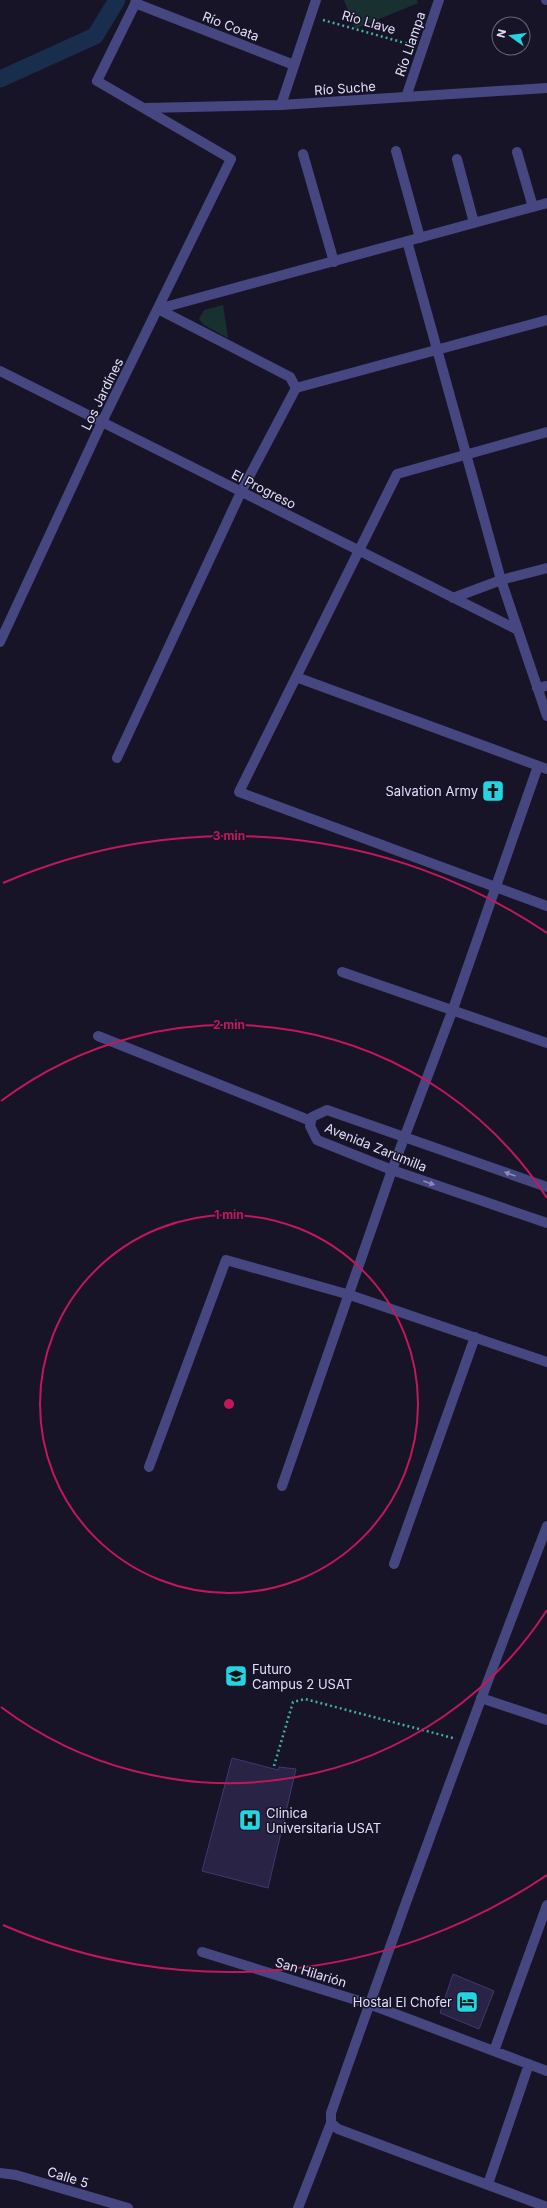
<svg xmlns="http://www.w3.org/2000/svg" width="547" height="2208" font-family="Inter,sans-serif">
<rect width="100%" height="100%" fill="#171428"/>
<!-- green -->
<path fill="#183130" d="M344,0h73l1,3 -63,26z
M223,305l5,33 -24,-13 -5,-6 5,-9z"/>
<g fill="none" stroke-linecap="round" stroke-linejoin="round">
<!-- canal -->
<path stroke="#192e4d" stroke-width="17" d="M0,79l95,-43 22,-36"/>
</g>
<!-- building -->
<path fill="#292346" stroke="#41386f" d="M232,1758l46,12 1,-3 17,2 -28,119 -66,-17z
M453,1974l41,17 -15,38 -39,-16z"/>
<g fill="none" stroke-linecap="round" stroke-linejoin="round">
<!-- path -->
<path stroke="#41ada4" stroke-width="2.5" stroke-dasharray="2 3" stroke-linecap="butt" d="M323,20l89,25
M274,1766l19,-64 12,-3 148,39"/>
<!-- minor -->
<path stroke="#464681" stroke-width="10" d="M546,0h1
M135,3l159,62
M406,97l33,-97
M281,105l35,-105
M146,108l135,-3 266,-17
M396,151l24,87
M517,152l16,55
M303,154l31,108
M457,159l17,64
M407,241l94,339 46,136
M158,309l389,-106
M158,309l132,68 6,11
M0,371l516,258
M547,432l-150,42 -158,318 308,114
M453,598l48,-18 46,-12
M0,642l102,-220 129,-263 -134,-78 40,-81
M296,677l251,92
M537,688l10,-2
M117,758l124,-266 55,-104 251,-68
M342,972l205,71
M98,1036l213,85
M547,1187l-220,-77 -15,7 -2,9 7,14 75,30 155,53
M149,1467l77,-207 124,35 197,67
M282,1486l110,-316 61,-161 85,-243
M394,1564l81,-227
M481,1698l66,22
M202,1952l167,52 178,67
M494,2051l53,-146
M331,2123l7,6 209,78
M0,2173l16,2 112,33
M488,2184l41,-120
M298,2208l33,-85v-10c69,-197 141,-393 216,-587"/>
</g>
<!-- one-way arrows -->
<defs><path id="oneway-solid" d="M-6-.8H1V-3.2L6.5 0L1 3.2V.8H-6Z"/></defs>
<g fill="#8c8bb8">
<use href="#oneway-solid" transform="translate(510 1174) rotate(-160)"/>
<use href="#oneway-solid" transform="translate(429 1183) rotate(19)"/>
</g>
<!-- distance rings -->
<g fill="none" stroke="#c2185b" stroke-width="2">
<circle cx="229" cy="1404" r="189"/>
<path d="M547 1610A379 379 0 0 1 1 1707M1 1101A379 379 0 0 1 547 1198"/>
<path d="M547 1875A568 568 0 0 1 3 1925M3 883A568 568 0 0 1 547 933"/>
</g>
<!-- icons -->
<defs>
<g id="church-square" transform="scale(1.15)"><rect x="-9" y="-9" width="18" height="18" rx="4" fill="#25d3e1" stroke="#171428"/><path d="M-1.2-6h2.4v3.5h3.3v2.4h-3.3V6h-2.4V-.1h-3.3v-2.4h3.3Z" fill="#111"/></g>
<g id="university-square" transform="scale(1.15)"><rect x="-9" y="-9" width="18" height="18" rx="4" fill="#25d3e1" stroke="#171428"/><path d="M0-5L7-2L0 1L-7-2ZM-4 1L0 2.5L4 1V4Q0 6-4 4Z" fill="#111"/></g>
<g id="hospital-square" transform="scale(1.15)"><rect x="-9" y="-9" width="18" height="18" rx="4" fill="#25d3e1" stroke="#171428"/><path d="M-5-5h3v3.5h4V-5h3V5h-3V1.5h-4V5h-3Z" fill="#111"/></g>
<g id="hotel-square" transform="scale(1.15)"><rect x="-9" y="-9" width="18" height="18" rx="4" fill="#25d3e1" stroke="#171428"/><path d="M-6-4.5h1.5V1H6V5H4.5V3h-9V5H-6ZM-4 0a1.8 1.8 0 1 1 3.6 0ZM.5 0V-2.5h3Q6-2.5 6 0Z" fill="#111"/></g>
</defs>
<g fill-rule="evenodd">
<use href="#church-square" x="493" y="791"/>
<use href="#university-square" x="236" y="1676"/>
<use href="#hospital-square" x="250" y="1820"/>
<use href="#hotel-square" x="467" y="2002"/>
</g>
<g text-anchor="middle" stroke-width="3" stroke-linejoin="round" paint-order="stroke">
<!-- street labels -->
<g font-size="13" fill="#e2dffb" stroke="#171428">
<text transform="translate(369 22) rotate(16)" y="5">Río Llave</text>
<text transform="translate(231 26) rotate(21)" y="5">Río Coata</text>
<text transform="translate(410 44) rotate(-71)" y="5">Río Llampa</text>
<text transform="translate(345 88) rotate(-4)" y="5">Río Suche</text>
<text transform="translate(102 394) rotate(-64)" y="5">Los Jardínes</text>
<text transform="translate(264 489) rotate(27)" y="5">El Progreso</text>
<text transform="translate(376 1147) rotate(22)" y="5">Avenida Zarumilla</text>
<text transform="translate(311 1972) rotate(17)" y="5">San Hilarión</text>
<text transform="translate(68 2177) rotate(17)" y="5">Calle 5</text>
</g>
<!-- poi labels -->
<g font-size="13" fill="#e2dffb" stroke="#171428" text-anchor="end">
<text x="478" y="796">Salvation Army</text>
<text x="252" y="1674" text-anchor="start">Futuro<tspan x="252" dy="15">Campus 2 USAT</tspan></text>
<text x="266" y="1818" text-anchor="start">Clinica<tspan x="266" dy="15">Universitaria USAT</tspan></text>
<text x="452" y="2007">Hostal El Chofer</text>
</g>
</g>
<circle cx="229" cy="1404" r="6" fill="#c2185b" stroke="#171428" stroke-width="2"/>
<g font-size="12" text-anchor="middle" font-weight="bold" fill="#c2185b" stroke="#171428" stroke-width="3" stroke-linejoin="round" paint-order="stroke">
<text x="229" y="840">3 min</text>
<text x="229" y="1029">2 min</text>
<text x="229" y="1219">1 min</text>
</g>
<!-- north arrow -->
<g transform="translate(511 36) rotate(284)"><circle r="19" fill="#171428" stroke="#68657c"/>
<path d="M0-3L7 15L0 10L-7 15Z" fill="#25d3e1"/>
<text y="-6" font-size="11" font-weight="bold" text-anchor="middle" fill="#e2dffb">N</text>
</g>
</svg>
